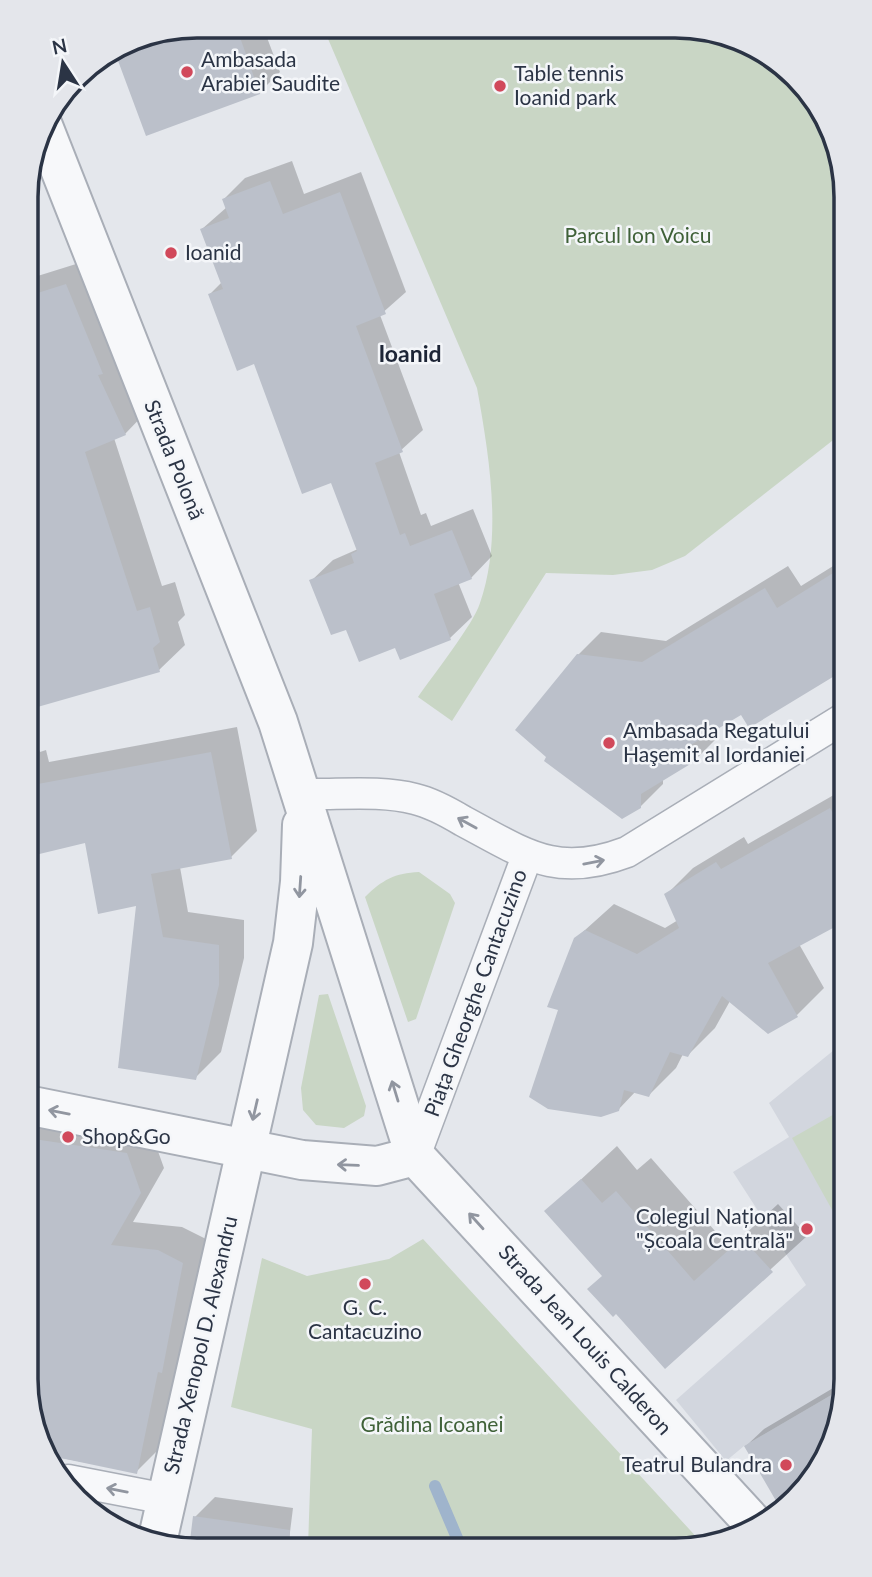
<svg xmlns="http://www.w3.org/2000/svg" width="872" height="1577" font-family="Lato,sans-serif">
<rect width="100%" height="100%" fill="#e4e7ec"/>
<!-- built -->
<path fill="#d2d6de" d="M845,1041v346l-101,59 -18,15 -50,-61 130,-115 -73,-113 56,-35 -20,-34z"/>
<!-- green -->
<path fill="#c9d6c5" d="M323,27l385,2 79,39 50,74 9,55v233l-161,126 -33,14 -39,5 -67,-2 -94,148 -34,-24c15,-22 55,-72 62,-94 23,-66 9,-148 -3,-215z
M419,872l31,22 5,9 -39,116 -8,3 -43,-125c17,-17 30,-24 54,-25z
M328,994l38,112 -2,10 -20,12 -28,-3 -13,-15 -2,-22 18,-93z
M845,1108v125l-53,-95z
M423,1239l278,303 -393,5 4,-118 -81,-22 31,-149 45,18 82,-17z"/>
<!-- shadow -->
<path fill="#0003" d="M198,26l65,1 17,45 -20,20 -113,42z
M292,161l12,33 57,-22 45,120 -26,23 43,115 -24,22 22,63 5,-2 5,13 42,-17 19,47 -21,22 -13,4 14,35 -22,21 -49,20 -5,-13 -49,-18 -36,-46 22,-21 25,-11 -26,-68 -122,-187 12,-12 -20,-53 25,-22 -3,-8 21,-21z
M92,259l58,149 -25,26 -11,4 48,148 13,-4 10,33 -7,7 7,23 -26,25 -132,38 1,-429z
M846,558v109l-105,45 -27,16 5,8 -23,23 -33,20v5l-23,23 -62,-152 23,-23 65,9 122,-75 13,20z
M27,718l13,34 6,-2 3,12 188,-35 20,104 -26,26 -51,10 8,45 56,8v38l-23,94 -26,26 -57,-174 -51,-64 -60,15z
M846,788v131l-47,25 25,44 -27,27 -67,-14 -15,27 -27,27 -5,-1 -7,14 -27,27 -13,-4 -18,19 -58,-101 15,-70 39,-35 51,24 13,-8 -12,-25 27,-27 51,-31 4,7z
M43,1114l107,15 14,39 -31,54 49,5 24,12 -21,109 -5,4 -20,96 -24,24 -85,-16 -16,-21 -9,-55 1,-250z
M617,1146l20,24 14,-12 79,90 48,-44 29,32 -142,130 -62,-91 -56,-64z
M845,1381v10l-34,92 -30,22 -35,-59 18,-17z
M215,1497l78,11 -5,40 -98,1 5,-32z"/>
<g fill="none" stroke-linecap="round" stroke-linejoin="round">
<!-- stream -->
<path stroke="#9fb4cc" stroke-width="12" d="M435,1486l25,59"/>
</g>
<!-- building -->
<path fill="#bbc0ca" d="M198,26h38l24,68 -114,42 -32,-86 18,-11z
M270,181l13,33 57,-22 46,122 -30,12 47,126 -28,11 25,72 5,-2 5,13 42,-16 20,49 -38,15 17,46 -51,20 -5,-12 -36,14 -13,-32 -15,5 -22,-55 45,-17 -3,-9 6,-3 -26,-68 -29,11 -48,-130 -17,7 -29,-77 15,-5 -23,-60 29,-11 -7,-19z
M66,284l37,90 -5,1 28,60 -41,17 52,159 13,-4 10,35 -7,6 7,24 -133,38 1,-414z
M846,565v104l-97,59 -8,-13 -52,31 8,14 -56,34v14l-19,11 -78,-58 2,-4 -31,-27 62,-76 65,8 123,-74 12,20z
M211,752l21,107 -81,15 12,63 56,8v40l-23,95 -78,-12 18,-162 -38,8 -13,-71 -58,14v-71z
M830,808l16,27v86l-78,42 30,54 -30,17 -46,-38 -34,61 -18,-5 -21,45 -25,-7 -5,21 -18,6 -53,-8 -19,-12 29,-87 -11,-3 27,-69 11,-8 52,24 42,-26 -15,-34 52,-32 5,7z
M27,1138l100,15 14,40 -30,52 47,5 25,13 -21,110 -4,-1 -21,102 -86,-18 -16,-21 -9,-55z
M581,1179l21,24 14,-12 78,90 48,-43 31,34 -108,97 -49,-55 -3,3 -26,-28 15,-13 -58,-65z
M845,1387l-34,96 -32,23 -35,-60z
M193,1516l97,14 -1,18 -100,1z"/>
<g fill="none" stroke-linecap="round" stroke-linejoin="round">
<!-- minor casing -->
<g stroke="#a9aeb7" stroke-width="33">
<path id="minor" d="M303,794c36,1 77,-4 112,5 17,4 33,13 48,22 62,33 93,58 164,31l219,-135
M415,1156l112,-300
M68,1480l98,19"/>
</g>
<!-- tertiary casing -->
<g stroke="#a9aeb7" stroke-width="42">
<path id="tertiary" d="M43,126l235,596 137,434 339,368
M27,1105l275,55 75,6 38,-10
M157,1542l136,-599 7,-61 2,-57"/>
</g>
<!-- minor -->
<use href="#minor" stroke="#f7f8fa" stroke-width="30"/>
<!-- tertiary -->
<use href="#tertiary" stroke="#f7f8fa" stroke-width="38"/>
</g>
<!-- one-way arrows -->
<defs><path id="oneway-shaft" d="M-6 0H5M1.5-3L5.5 0L1.5 3" fill="none" stroke-width="1.6" stroke-linecap="round" stroke-linejoin="round" transform="scale(1.75)"/></defs>
<g stroke="#9196a0">
<use href="#oneway-shaft" transform="translate(467 823) rotate(-151)"/>
<use href="#oneway-shaft" transform="translate(594 862) rotate(-11)"/>
<use href="#oneway-shaft" transform="translate(300 887) rotate(94)"/>
<use href="#oneway-shaft" transform="translate(395 1091) rotate(-107)"/>
<use href="#oneway-shaft" transform="translate(255 1110) rotate(103)"/>
<use href="#oneway-shaft" transform="translate(59 1112) rotate(-169)"/>
<use href="#oneway-shaft" transform="translate(348 1165) rotate(-178)"/>
<use href="#oneway-shaft" transform="translate(476 1221) rotate(-132)"/>
<use href="#oneway-shaft" transform="translate(117 1490) rotate(-169)"/>
</g>
<!-- markers -->
<g fill="#d1495b" stroke="#f4f6f9" stroke-width="2.5">
<circle cx="187" cy="72" r="7"/>
<circle cx="500" cy="86" r="7"/>
<circle cx="171" cy="253" r="7"/>
<circle cx="609" cy="743" r="7"/>
<circle cx="68" cy="1137" r="7"/>
<circle cx="807" cy="1229" r="7"/>
<circle cx="365" cy="1284" r="7"/>
<circle cx="786" cy="1465" r="7"/>
</g>
<g text-anchor="middle" stroke-width="5" stroke-linejoin="round" paint-order="stroke">
<!-- poi labels -->
<g font-size="21" fill="#2b3445" stroke="#f4f6f9" text-anchor="start">
<text x="201" y="67">Ambasada<tspan x="201" dy="24">Arabiei Saudite</tspan></text>
<text x="514" y="81">Table tennis<tspan x="514" dy="24">Ioanid park</tspan></text>
<text x="185" y="260">Ioanid</text>
<text x="623" y="738">Ambasada Regatului<tspan x="623" dy="24">Haşemit al Iordaniei</tspan></text>
<text x="82" y="1144">Shop&amp;Go</text>
<text x="793" y="1224" text-anchor="end">Colegiul Național<tspan x="793" dy="24">"Școala Centrală"</tspan></text>
<text x="365" y="1315" text-anchor="middle">G. C.<tspan x="365" dy="24">Cantacuzino</tspan></text>
<text x="772" y="1472" text-anchor="end">Teatrul Bulandra</text>
</g>
<!-- park labels -->
<g font-size="21" fill="#3f6138" stroke="#f4f6f9">
<text x="638" y="243">Parcul Ion Voicu</text>
<text x="432" y="1432">Grădina Icoanei</text>
</g>
<!-- street labels -->
<g font-size="21" fill="#2b3445" stroke="#f4f6f9">
<text transform="translate(174 460) rotate(68)" y="7">Strada Polonă</text>
<text transform="translate(476 993) rotate(-70)" y="7">Piața Gheorghe Cantacuzino</text>
<text transform="translate(585 1340) rotate(48)" y="7">Strada Jean Louis Calderon</text>
<text transform="translate(201 1345) rotate(-77)" y="7">Strada Xenopol D. Alexandru</text>
</g>
<!-- neighbourhood labels -->
<g font-size="23" font-weight="bold" fill="#1d2536" stroke="#f4f6f9">
<text x="410" y="362">Ioanid</text>
</g>
</g>
<!-- crop -->
<path d="M0 0H872V1577H0ZM197 38H675A159 159 0 0 1 834 197V1379A159 159 0 0 1 675 1538H197A159 159 0 0 1 38 1379V197A159 159 0 0 1 197 38Z" fill="#e4e6eb" fill-rule="evenodd"/>
<path fill="none" stroke="#2b3445" stroke-width="3.5" d="M197 38H675A159 159 0 0 1 834 197V1379A159 159 0 0 1 675 1538H197A159 159 0 0 1 38 1379V197A159 159 0 0 1 197 38Z"/>
<!-- north arrow -->
<g transform="translate(63 63) rotate(348)" stroke="#f4f6f9" stroke-width="5" paint-order="stroke">
<path d="M0-5L12 26L0 18L-12 26Z" fill="#2b3445"/>
<text y="-10" font-size="19" font-weight="bold" text-anchor="middle" fill="#2b3445">N</text>
</g>
</svg>
